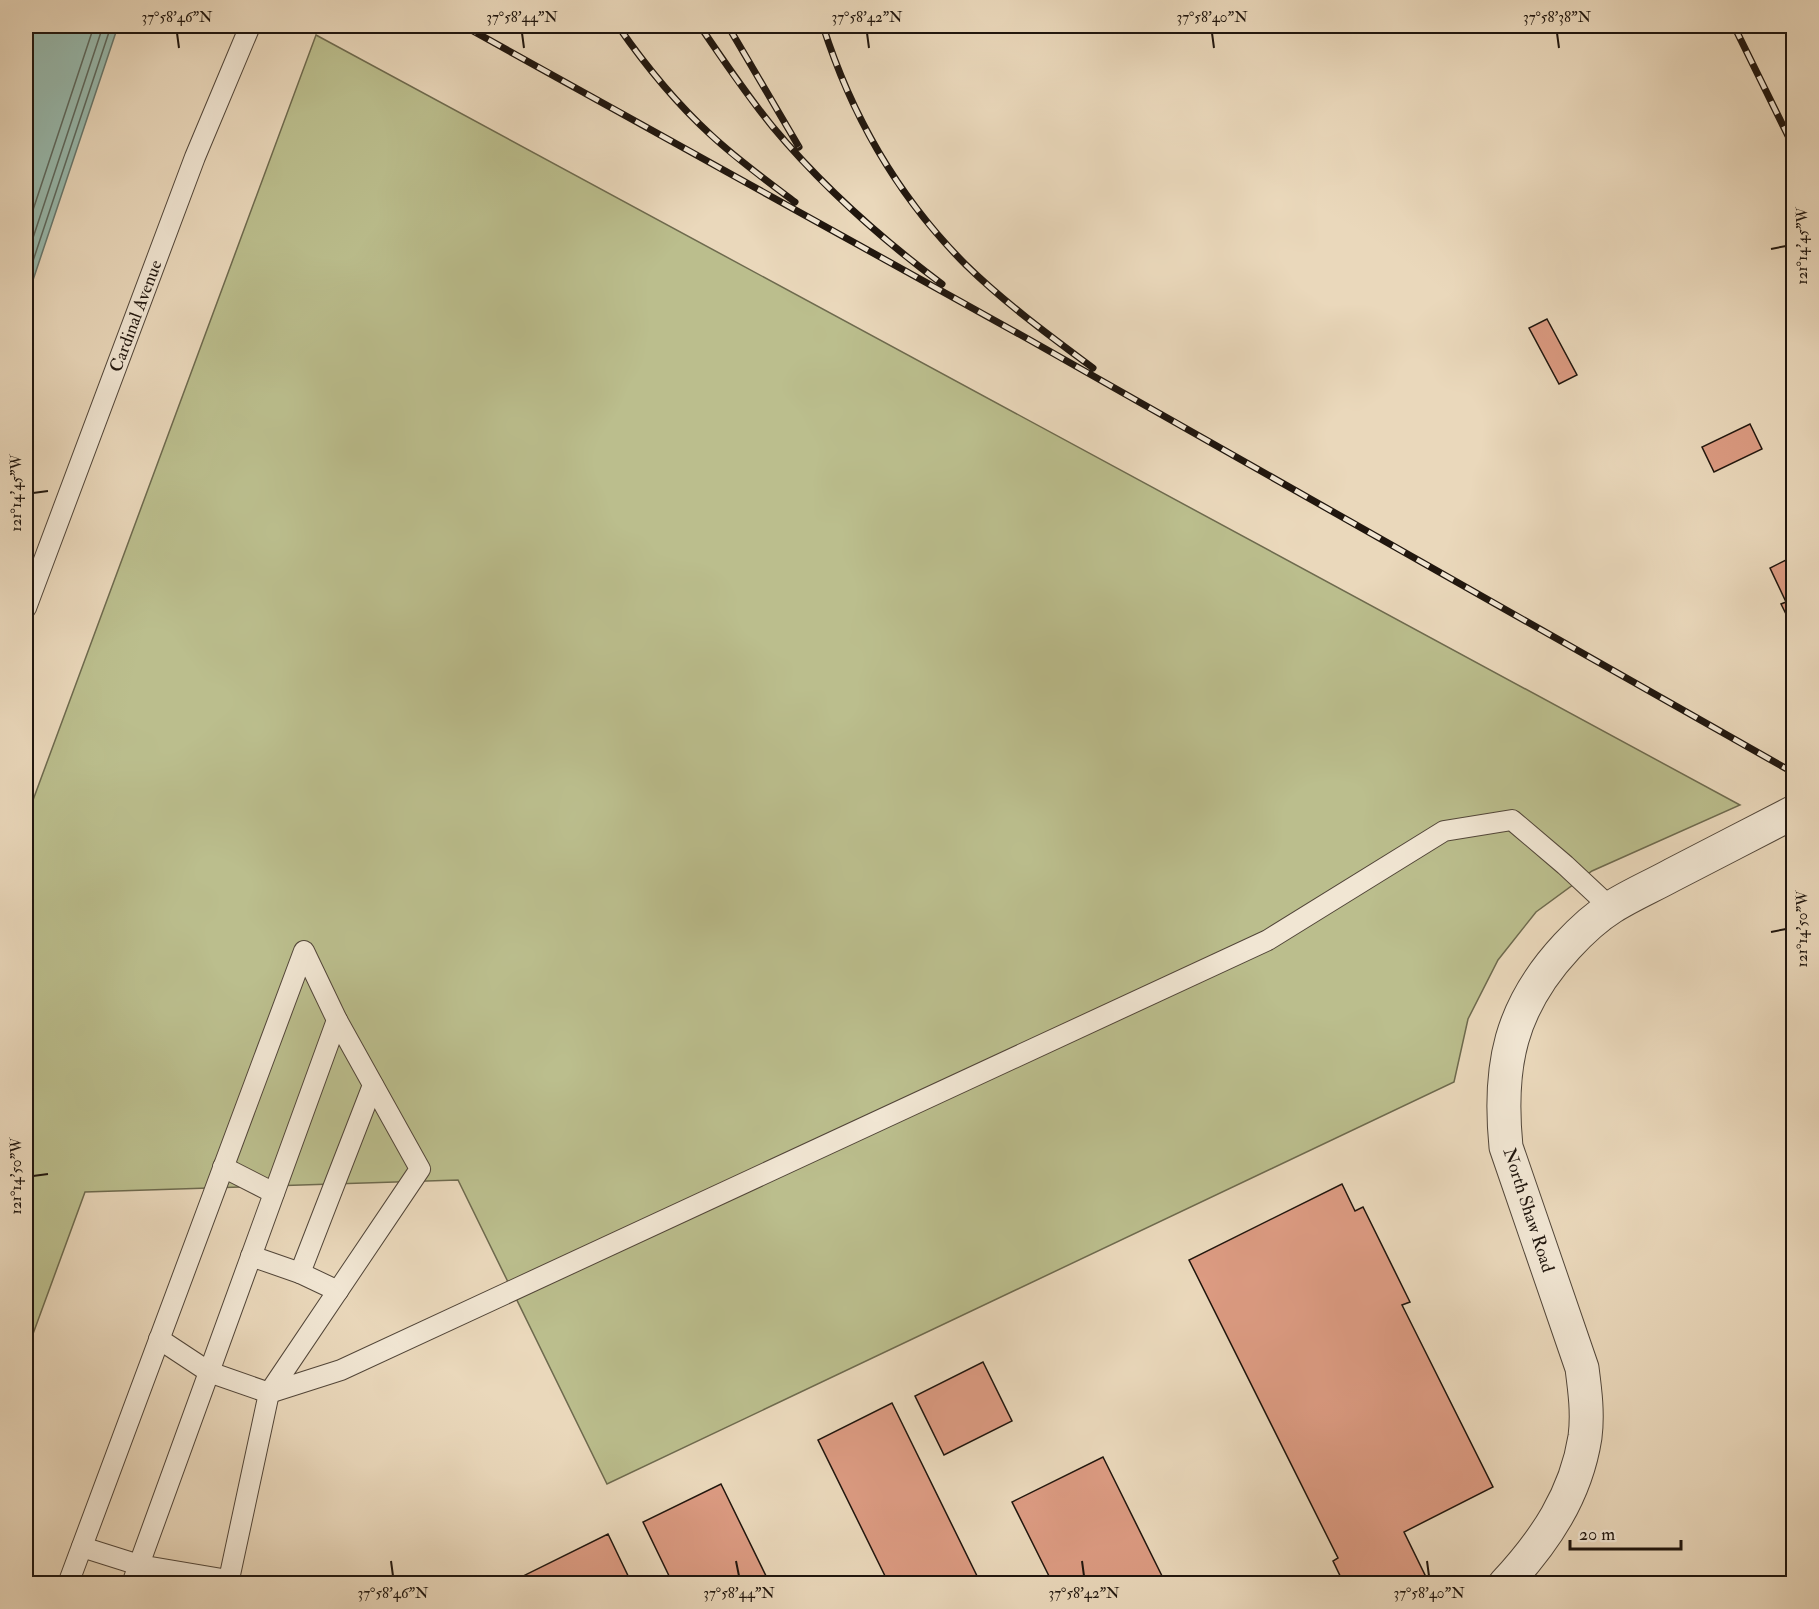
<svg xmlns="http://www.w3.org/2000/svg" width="1819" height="1609" font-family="'IM FELL Double Pica',serif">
<rect width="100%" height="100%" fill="#ead8bb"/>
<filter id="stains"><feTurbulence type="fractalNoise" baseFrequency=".00333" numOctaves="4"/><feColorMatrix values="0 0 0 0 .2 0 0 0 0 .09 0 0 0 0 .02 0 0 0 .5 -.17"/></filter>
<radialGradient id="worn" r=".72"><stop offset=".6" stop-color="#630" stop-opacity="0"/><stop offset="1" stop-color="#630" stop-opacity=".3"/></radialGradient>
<!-- green -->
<path fill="#bbbe8d" stroke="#6e6a4e" stroke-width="1.5" d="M316,35l1424,770 -148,66 -56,41 -38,48 -30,59 -14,63 -847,402 -149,-304 -373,12 -59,161v-534z"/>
<!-- water -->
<path fill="#98baae" stroke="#68786e" stroke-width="1.5" d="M26,26h92l-92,275z"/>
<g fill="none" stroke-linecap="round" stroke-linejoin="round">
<!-- shore -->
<path stroke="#5c685e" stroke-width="1.5" d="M26,231l68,-205
M26,259l77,-233
M26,282l85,-256"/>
</g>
<!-- building -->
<path fill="#dc9b82" stroke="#20160e" stroke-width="1.5" d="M1547,319l30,56 -18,9 -30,-56z
M1750,424l12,25 -48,23 -12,-25z
M1794,556v64h-5l-8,-16 5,-2 -16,-34z
M1342,1184l13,27 8,-4 47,95 -8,3 91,182 -89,45 22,45 -13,7h-69l-11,-23 5,-3 -149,-298z
M983,1362l29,59 -68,34 -29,-59z
M892,1403l89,181h-92l-71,-144z
M1103,1457l63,127h-113l-41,-82z
M721,1484l49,100h-97l-30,-62z
M608,1534l24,50h-125z"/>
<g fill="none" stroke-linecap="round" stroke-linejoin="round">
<!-- lane casing -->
<g stroke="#524639" stroke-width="22">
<g id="lane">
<path id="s1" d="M26,608l169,-451 55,-131"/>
<path d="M223,1167l51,26"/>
<path d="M251,1256l49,17"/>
<path d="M338,1291l-38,-18 73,-188"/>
<path d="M159,1339l50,33 60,21 -41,191"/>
<path d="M82,1547l57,18 89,15"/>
<path d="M68,1584l236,-633 33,69 83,149 -151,224 72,-23 927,-430 176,-109 68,-11 53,45 46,43"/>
<path d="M132,1584l205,-564"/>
</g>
</g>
<!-- street casing -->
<g stroke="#524639" stroke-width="35">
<path id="street" d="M1505,1584c40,-43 71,-89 80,-147 3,-23 0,-46 -3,-69l-76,-221c-8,-81 4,-140 61,-201 13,-14 29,-29 45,-39 19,-12 40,-21 60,-32 41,-21 81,-42 122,-63"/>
</g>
<!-- lane -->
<use href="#lane" stroke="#f1e6d3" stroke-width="20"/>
<!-- street -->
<use href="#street" stroke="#f1e6d3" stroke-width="33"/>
<!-- rail casing -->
<g stroke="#20160e" stroke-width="7">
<path id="rail" d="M464,26l564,313 766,434
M618,26c27,39 58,77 93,109 27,25 56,46 84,67
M700,26c23,34 46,68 72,100 50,60 107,111 170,158
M728,26l71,121
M823,26c29,91 75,171 143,239 39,38 84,71 127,103
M1734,26l60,122"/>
</g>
<!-- rail -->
<use href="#rail" stroke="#f1e6d3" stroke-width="4.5" stroke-dasharray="14" stroke-linecap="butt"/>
</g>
<!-- ticks -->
<path fill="none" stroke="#20160e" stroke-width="2" d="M177,33l2,15M522,33l2,15M867,33l2,15M1212,33l2,15M1557,33l2,15M1771,249l15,-3M33,493l15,-2M1771,932l15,-3M33,1176l15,-2M391,1561l2,15M736,1561l3,15M1082,1561l2,15M1427,1561l2,15"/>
<g text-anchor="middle" stroke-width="6" stroke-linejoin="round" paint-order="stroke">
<!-- street labels -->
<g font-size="18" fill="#20160e" stroke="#f1e6d3">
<text dy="6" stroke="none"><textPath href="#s1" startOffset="312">Cardinal Avenue</textPath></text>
<text transform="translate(1529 1210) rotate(72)" y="6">North Shaw Road</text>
</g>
</g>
<!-- margin -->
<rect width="1819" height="1609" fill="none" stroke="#ead8bb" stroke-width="66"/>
<!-- scale -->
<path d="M1570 1540v9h111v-9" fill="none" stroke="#20160e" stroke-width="3"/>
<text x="1579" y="1540" font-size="18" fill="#20160e" stroke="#f1e6d3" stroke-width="4.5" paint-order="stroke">20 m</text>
<rect x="33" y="33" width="1753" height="1543" fill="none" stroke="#20160e" stroke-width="2"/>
<g font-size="15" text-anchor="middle" fill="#20160e">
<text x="177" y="22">37°58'46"N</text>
<text x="522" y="22">37°58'44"N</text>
<text x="867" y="22">37°58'42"N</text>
<text x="1212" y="22">37°58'40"N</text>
<text x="1557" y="22">37°58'38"N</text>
<text transform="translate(1802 246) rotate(-90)" y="5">121°14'45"W</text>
<text transform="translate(16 493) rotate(-90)" y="5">121°14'45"W</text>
<text transform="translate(1802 929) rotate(-90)" y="5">121°14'50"W</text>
<text transform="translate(16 1176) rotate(-90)" y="5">121°14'50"W</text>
<text x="393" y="1598">37°58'46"N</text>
<text x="739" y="1598">37°58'44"N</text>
<text x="1084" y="1598">37°58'42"N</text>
<text x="1429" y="1598">37°58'40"N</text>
</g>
<rect width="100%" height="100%" filter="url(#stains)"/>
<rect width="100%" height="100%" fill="url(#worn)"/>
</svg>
